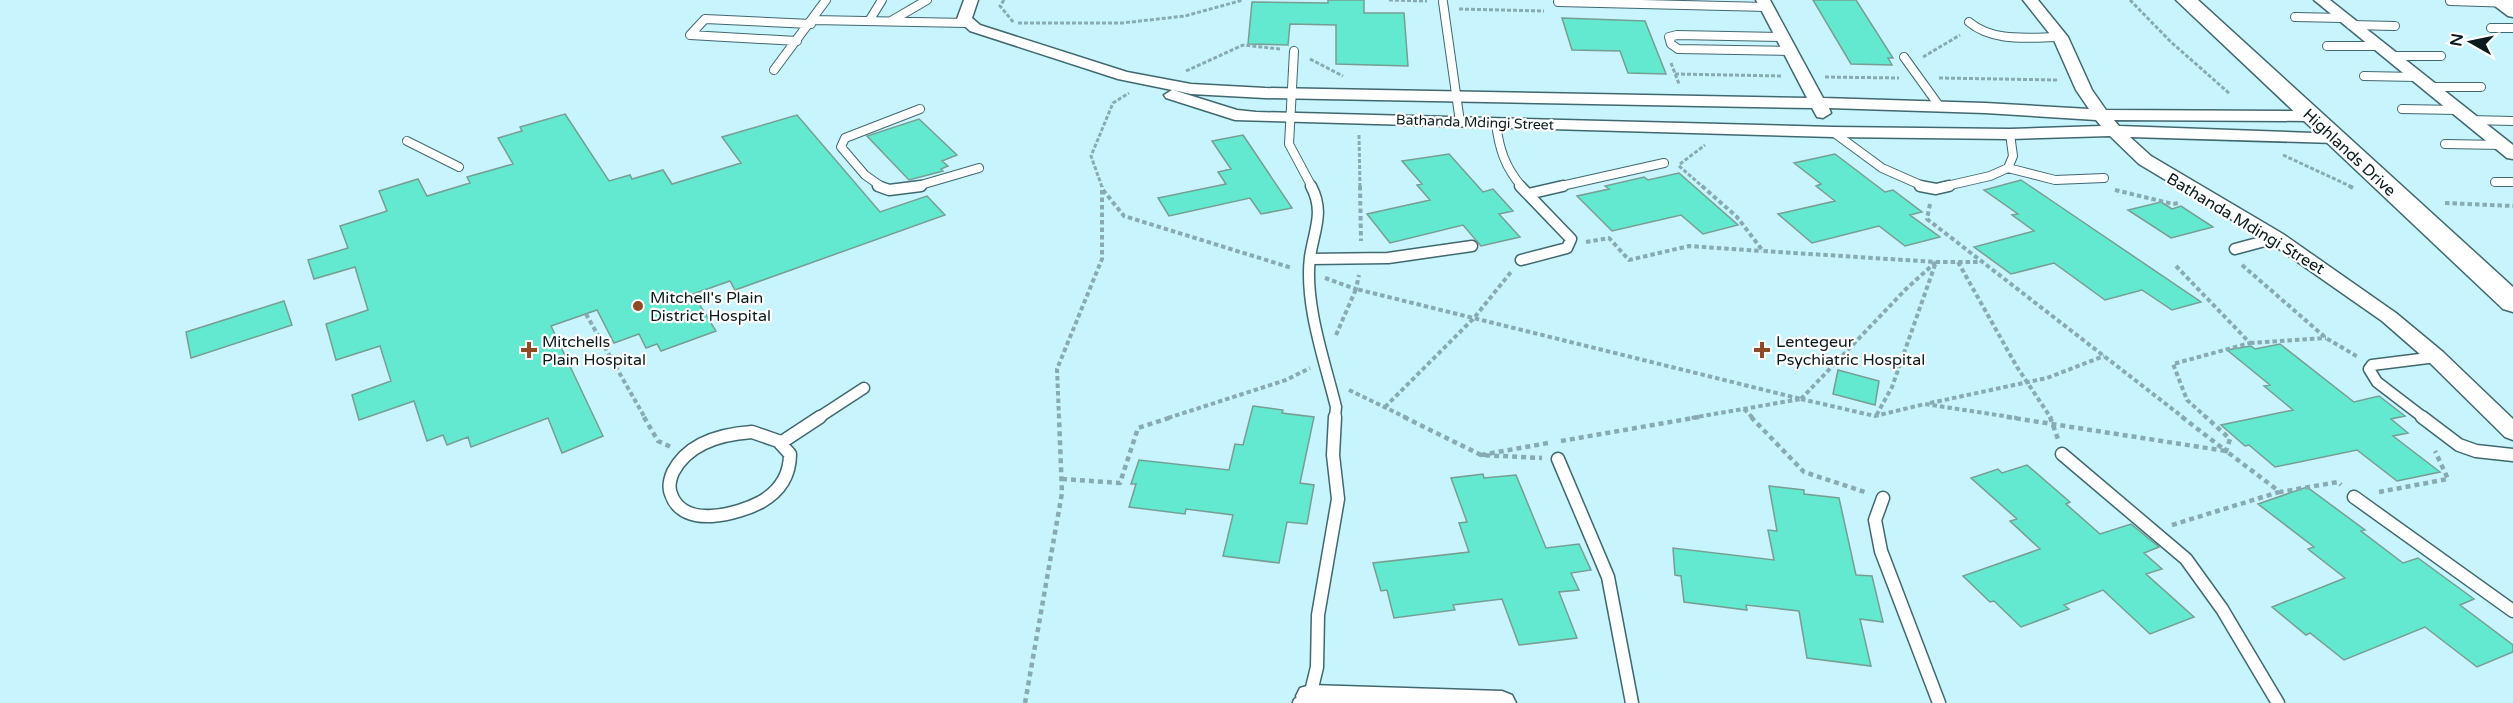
<svg xmlns="http://www.w3.org/2000/svg" width="2513" height="703" font-family="'Varela Round',sans-serif">
<rect width="100%" height="100%" fill="#c8f4fd"/>
<!-- building -->
<path fill="#63e9cf" stroke="#769e94" stroke-width="1.5" d="M1328,0h36v13h40l4,53 -72,-2v-39l-46,-1 -2,21 -40,-1 4,-42 76,1z
M1813,0h43l37,58h-5l4,7 -41,-1z
M1562,18l83,3 21,53 -38,-1 -8,-22 -48,-1z
M565,114l44,67 21,-6 2,4 31,-9 9,14 69,-21 -19,-26 75,-22 83,97 47,-16 18,19 -210,75 -5,-9 -37,13 23,37 -55,20 -4,-7 -11,4 -7,-14 -25,9 -17,-33 -46,16 52,110 -41,17 -14,-35 -77,29 -3,-10 -21,8 -4,-10 -16,6 -13,-40 -55,19 -7,-25 39,-14 -11,-35 -44,14 -10,-36 42,-14 -13,-43 -41,12 -6,-19 40,-12 -8,-22 47,-15 -8,-20 39,-12 9,17 43,-13 -3,-6 46,-13 -15,-26 24,-7 -2,-4z
M919,119l38,36 -15,6 6,5 -7,3 2,2 -34,9 -42,-44z
M1243,135l49,73 -31,6 -11,-16 -81,18 -11,-18 68,-14 -8,-12 13,-3 -19,-28z
M1449,154l34,38 10,-3 20,22 -14,3 21,23 -39,9 -18,-21 -73,18 -23,-29 63,-14 -13,-15 5,-1 -20,-23z
M1835,154l50,38 8,-2 29,22 -12,3 30,22 -35,9 -26,-20 -67,17 -34,-29 57,-13 -19,-15 5,-2 -27,-21z
M1679,173l59,52 -35,9 -22,-19 -69,16 -35,-35 32,-7 -4,-3 39,-9 4,3z
M2021,180l34,23 146,99 -29,8 -30,-20 -37,10 -51,-37 -43,11 -37,-27 60,-16 -22,-16 6,-1 -34,-24z
M2161,202l11,7 9,-3 32,21 -42,11 -43,-28z
M284,301l8,24 -101,33 -5,-26z
M2280,344l74,58 25,-6 26,20 -14,3 17,14 -15,3 47,36 -43,9 -40,-31 -82,17 -26,-22 -4,1 -24,-21 72,-15 -29,-24 6,-1 -43,-35 24,-4 4,3z
M1838,370l41,11 -4,24 -42,-11z
M1253,406l30,4 -1,3 32,4 -14,66 14,2 -7,39 -20,-2 -8,41 -56,-7 10,-41 -47,-6 -1,5 -56,-7 7,-23h-5l8,-24 90,10 6,-26 8,1z
M2027,465l43,37 -4,2 34,30 31,-10 28,23 -15,6 18,16 -16,5 48,43 -44,17 -47,-44 -39,15 5,4 -48,18 -27,-26 -4,1 -27,-26 77,-27 -30,-28 7,-2 -46,-41 27,-9 4,4z
M1483,474l1,4 32,-3 30,73 33,-4 12,26 -20,3 8,17 -20,2 18,46 -58,7 -17,-46 -49,6 2,5 -61,8 -7,-28 -6,1 -8,-28 96,-11 -10,-29 8,-1 -16,-44z
M1769,486l35,4v4l35,4 17,77 16,1 11,46 -23,-3 11,47 -64,-8 -8,-47 -53,-6 1,5 -63,-8 -3,-26 -6,-1 -2,-27 101,12 -6,-30 9,1z
M2307,487l58,43 -4,1 42,32 15,-5 56,41 -14,6 53,40v7l-36,15 -52,-40 -81,33 -34,-27 -4,2 -34,-28 73,-29 -37,-29 6,-2 -56,-43z"/>
<g fill="none" stroke-linecap="round" stroke-linejoin="round">
<!-- service-far2 casing -->
<g stroke="#40686f" stroke-width="10">
<path id="service-far2" d="M2450,1l63,2
M1443,2l17,120
M1558,2l209,5
M2295,17l48,1
M814,20l152,3
M869,21l13,-21
M891,21l36,-21
M1969,22c25,21 61,15 91,15
M2351,25l44,1
M2491,28h22
M1783,37l-106,-2 -8,2 2,7 7,5 113,2
M797,41l-107,-6 15,-16 106,5
M2327,46h51
M1294,51l-5,93 23,43
M2390,56h51
M1904,57l36,50
M774,70l52,-70
M2364,76l53,1
M2429,87h52
M2402,109l56,1
M2470,120l43,1
M1496,123c3,26 9,44 26,64
M1833,132l49,36 43,19
M407,141l52,26
M2445,144l57,1
M2008,168l47,12 49,-2
M2495,182h18
M882,187l-17,-12 -24,-28 4,-9 75,-29
M914,187l65,-19
M1557,187l107,-24
M1942,187l48,-11 18,-8 5,-12 -3,-22"/>
</g>
<!-- service-far1 casing -->
<g stroke="#40686f" stroke-width="13">
<path id="service-far1" d="M878,186l11,4 32,-4
M1311,186c14,26 3,44 -1,71 -6,47 15,105 26,150l-1,11
M1520,186l51,53 -4,9 -46,12
M1920,186l16,3 13,-3
M1528,194l35,-8
M2235,249l41,-11
M1310,259l78,-1 84,-12
M818,418l46,-30
M2424,418l-47,-36 -8,-13 3,-4 64,-8"/>
</g>
<!-- service casing -->
<g stroke="#40686f" stroke-width="15">
<path id="service" d="M2422,417l37,28 17,6 37,4
M752,432l26,9 12,13c0,21 -10,37 -29,48 -23,12 -78,28 -90,-8 -3,-7 -1,-15 2,-22 15,-29 49,-38 79,-40z
M782,442l38,-25
M2062,454l124,105 36,50 56,94
M1558,459l50,118 24,126
M2354,497l159,114
M1883,498l-8,22 6,31 58,152
M1299,703l11,-7 7,-29 1,-52 20,-116 -5,-44 2,-38"/>
</g>
<!-- minor casing -->
<g stroke="#40686f" stroke-width="3">
<path id="minor" d="M964,0h14l-6,18 8,7 147,47 64,12 74,4 542,10 -51,-98h14l53,98 162,5 104,6 -13,-19 -23,-52 -30,-38h15l30,37 24,53 14,20 205,1 8,5 -8,5 -197,-1 5,6 222,8 3,4 -3,4 -6,1 -205,-6 21,19 132,78 113,79 47,39 70,67v21l-8,-3 -76,-75 -47,-41 -113,-79 -130,-78 -29,-28 -100,3 -177,-2 -598,-17 -69,-22 -2,-3 8,-5 -54,-11 -148,-48 -13,-12zM1173,90l18,4 74,4 547,10 5,9 6,1 8,-5 -2,-5 156,5 111,7 5,6 -91,3 -177,-2 -577,-15 -19,-2z
M2314,0h16l183,145v14l-6,-1z
M2487,0h17l9,6v11l-5,-1z
M1310,685l192,6 10,4 4,8h-216l-4,-7 4,-8z"/>
</g>
<!-- secondary casing -->
<g stroke="#40686f" stroke-width="3">
<path id="secondary" d="M2176,0h22l315,287v25l-10,-3z"/>
</g>
<!-- path-far2 -->
<path stroke="#88abb2" stroke-width="3" stroke-dasharray="4 2" stroke-linecap="butt" d="M1004,0l-4,6 14,17
M1389,0l38,1
M2130,0l41,42 59,52
M1459,9l85,2
M1018,23h104l63,-7 58,-16
M1923,57l37,-22
M1310,59l33,17
M1671,63l8,21
M1186,71l57,-26 37,4
M1675,74l107,2
M1825,77l74,1
M1939,78l119,2
M1359,135l1,52
M2283,155l69,32
M1680,164l25,-19
M1679,166l24,21
M1102,187l-11,-31 22,-53 16,-10"/>
<!-- path-far1 -->
<path stroke="#88abb2" stroke-width="4" stroke-dasharray="4.5 3" stroke-linecap="butt" d="M1360,186l1,55
M1702,186l35,31 26,34 173,11h44
M2349,186l6,3
M1103,190l21,26 168,52
M2115,190l58,14 5,-1
M2445,203l68,3
M1930,204l-3,15 257,199
M1586,242l23,-4 20,22 60,-14 73,5
M1958,262l59,105 34,51
M2242,265l84,73 32,19
M2176,266l74,77 -77,21 14,36 20,18
M1325,278l31,11 3,-14
M586,314l59,104
M1336,335l20,-46 445,110 -110,19
M2250,343l76,-5
M1349,390l58,28
M1801,399l74,17 50,-12 92,14
M1801,399l105,-110 30,-27 -44,125 -16,29
M1930,403l117,-25 57,-22
M1385,407l89,-89 37,-46
M1744,409l9,9
M1059,418l-2,-49 45,-110v-73
M1168,418l118,-38 24,-12"/>
<!-- path -->
<path stroke="#88abb2" stroke-width="4.5" stroke-dasharray="5 4" stroke-linecap="butt" d="M644,417l14,24 13,6
M1404,417l77,38 61,3
M1751,417l53,55 64,21
M2007,417l219,34 54,41 58,-10 3,3
M2050,417l8,22
M2182,417l44,34 4,-12 -24,-22
M1561,441l138,-24
M1481,455l67,-12
M1062,479l58,4 18,-55 34,-11
M2379,492l69,-13 -13,-28
M2172,525l107,-33
M1025,703l37,-210 -3,-76"/>
<!-- service-far2 -->
<use href="#service-far2" stroke="#fff" stroke-width="8"/>
<!-- service-far1 -->
<use href="#service-far1" stroke="#fff" stroke-width="10"/>
<!-- service -->
<use href="#service" stroke="#fff" stroke-width="12"/>
<!-- minor -->
<use href="#minor" fill="#fff" fill-rule="evenodd"/>
<!-- secondary -->
<use href="#secondary" fill="#fff" fill-rule="evenodd"/>
</g>
<!-- markers -->
<g fill="#904a24" stroke="#fff" stroke-width="2">
<circle cx="638" cy="306" r="6"/>
<path d="M526 341h6v6h6v6h-6v6h-6v-6h-6v-6h6z"/>
<path d="M1759 341h6v6h6v6h-6v6h-6v-6h-6v-6h6z"/>
</g>
<g text-anchor="middle" stroke-width="4.5" stroke-linejoin="round" paint-order="stroke">
<!-- far-street labels -->
<g font-size="14" fill="#0a1a1d" stroke="#fff">
<text transform="translate(1475 122) rotate(2)" y="5">Bathanda Mdingi Street</text>
</g>
<!-- street labels -->
<g font-size="16" fill="#0a1a1d" stroke="#fff">
<text transform="translate(2350 152) rotate(43)" y="6">Highlands Drive</text>
<text transform="translate(2246 223) rotate(31)" y="6">Bathanda Mdingi Street</text>
</g>
<!-- poi labels -->
<g font-size="16" fill="#0a1a1d" stroke="#fff" text-anchor="start">
<text x="650" y="303">Mitchell's Plain<tspan x="650" dy="18">District Hospital</tspan></text>
<text x="542" y="347">Mitchells<tspan x="542" dy="18">Plain Hospital</tspan></text>
<text x="1776" y="347">Lentegeur<tspan x="1776" dy="18">Psychiatric Hospital</tspan></text>
</g>
</g>
<!-- north arrow -->
<g transform="translate(2471 42) rotate(279)" stroke="#ffffff" stroke-width="4.5" paint-order="stroke">
<path d="M0-4.5L10 22L0 15L-10 22Z" fill="#0a1a1d"/>
<text y="-9" font-size="16" font-weight="bold" text-anchor="middle" fill="#0a1a1d">N</text>
</g>
</svg>
